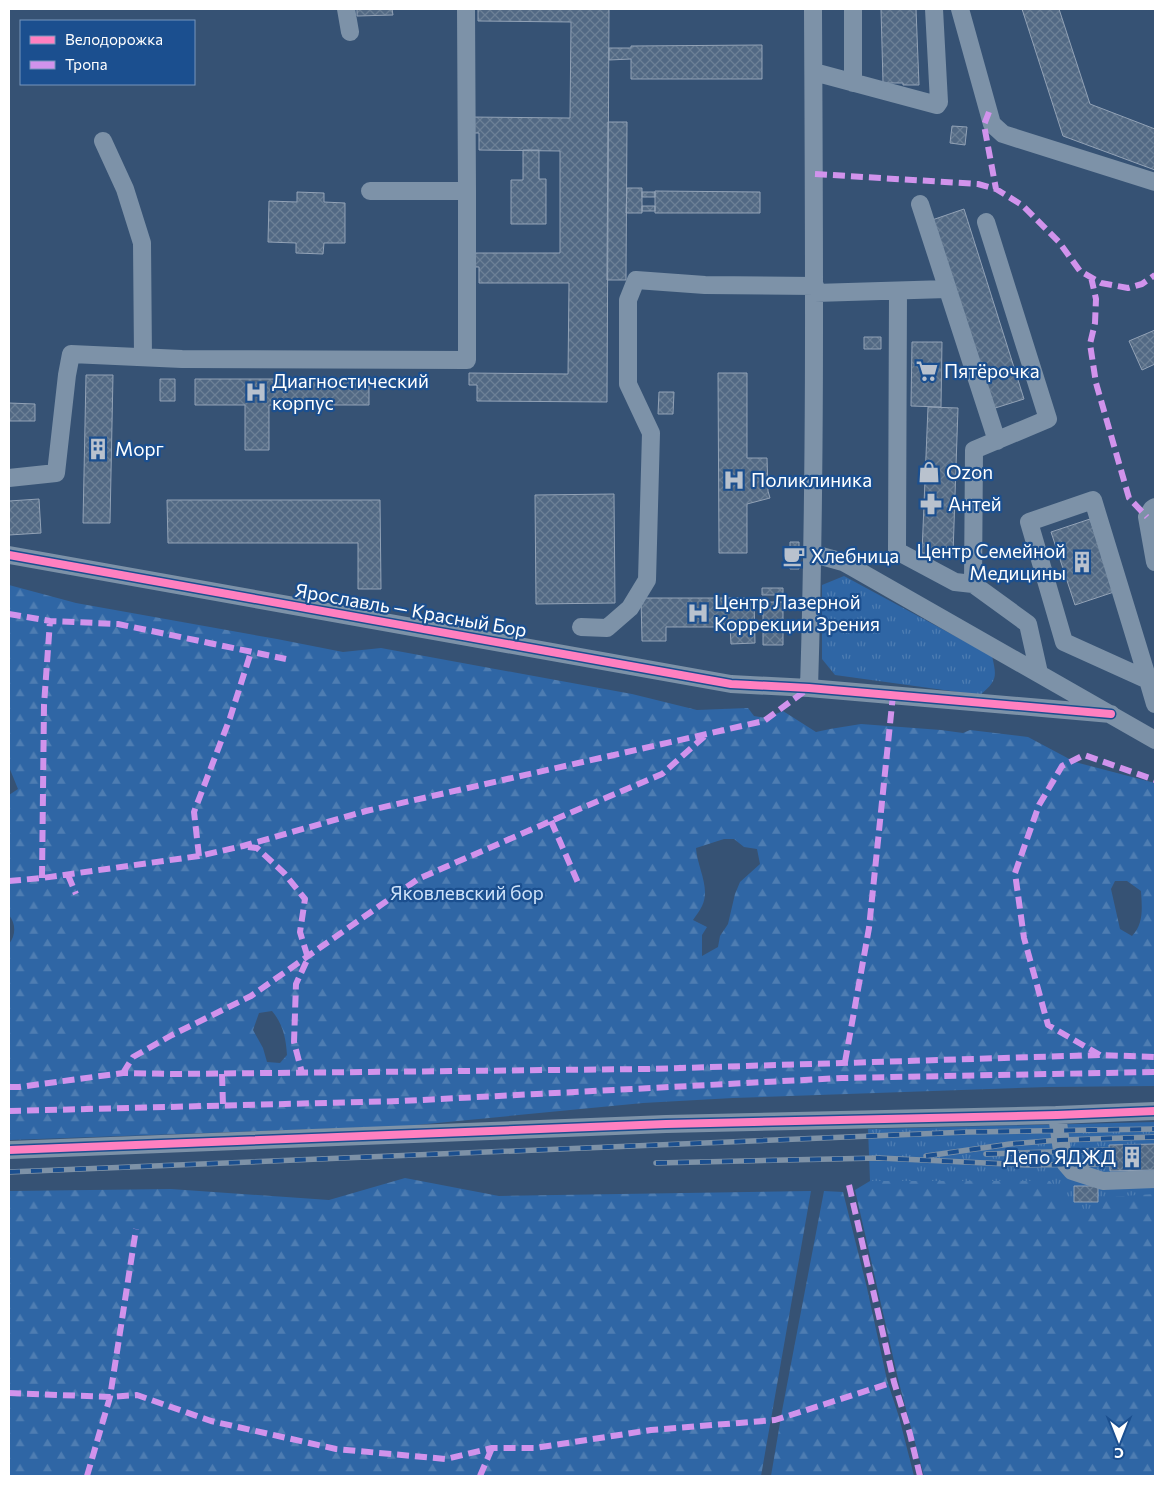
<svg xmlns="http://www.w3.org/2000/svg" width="1164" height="1485" font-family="Commissioner,sans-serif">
<defs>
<pattern id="grass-tufts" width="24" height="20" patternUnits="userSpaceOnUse" patternTransform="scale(1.25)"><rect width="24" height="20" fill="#2f66a5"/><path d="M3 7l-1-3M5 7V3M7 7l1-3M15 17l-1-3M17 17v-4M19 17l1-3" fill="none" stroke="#4e7db2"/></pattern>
<pattern id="forest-firs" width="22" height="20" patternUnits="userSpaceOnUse" patternTransform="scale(1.25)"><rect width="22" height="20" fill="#2f66a5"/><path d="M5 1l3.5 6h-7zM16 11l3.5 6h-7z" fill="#4e7db2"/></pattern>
<pattern id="building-cross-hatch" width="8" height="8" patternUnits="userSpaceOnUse" patternTransform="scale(1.25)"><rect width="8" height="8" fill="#526984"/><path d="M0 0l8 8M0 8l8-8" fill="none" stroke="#6c8096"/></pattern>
</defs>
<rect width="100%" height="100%" fill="#365274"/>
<!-- grass -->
<path fill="url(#grass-tufts)" d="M844,576l148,80c5,21 5,25 -12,39l-145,-20 -13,-16v-74z
M1155,1122v105l-89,-4 -17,-42h-179l-2,-52z"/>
<!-- forest -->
<path fill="url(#forest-firs)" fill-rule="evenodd" d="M9,585l67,18 201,36 66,13 38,-4 251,46 65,16 51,-2 6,8 12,2 17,-7 33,21 14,-3 31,-5 80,6 22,3 7,-3 58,7 47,25 80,21v303l-107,1 -315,11 -90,5 -237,23 -397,14v-196c7,-9 7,-20 0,-29v-120l9,-6 -9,-22zM724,839h10l10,8 13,2 3,15 -20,18 -5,12 -7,30 -8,12 -2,11 -16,9v-21l5,-8 -14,-7c3,-5 7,-9 9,-14 9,-18 -5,-39 -6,-58zM1115,881h12l14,10c1,16 3,33 -9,45l-12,-7 -9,-40zM272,1011c11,13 14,27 15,44l-7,8 -13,-1 -4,-14 -10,-18 6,-17z
M405,1178l94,18 312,-5 -50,285h-752v-285l162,-2 158,11z
M870,1181h180l19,29 33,-1 5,-12 48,-3v282h-231l-25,-93 -44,-193z
M824,1191l19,1 24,96 20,92 12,37 15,59h-143l11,-65z"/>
<!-- building -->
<path fill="url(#building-cross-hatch)" stroke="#92a2b6" d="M357,9h35l1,6 -36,1z
M478,9h131l-2,393 -130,-1v-16h-8v-12l99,1 1,-91h-90v-16h-10v-14h91v-102l-81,-1v-17h-9v-16l100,1 1,-96 -93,-1z
M881,9h35l3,76h-16v-2h-20z
M1022,9h37l31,95 65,25v41l-92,-34z
M762,45v34h-131v-20l-22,1v-12h22v-2z
M608,122h19l-1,158h-19z
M952,126l15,1 -2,18 -15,-2z
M523,150h16v29h7v45h-35v-44h12z
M627,188h15v25h-16z
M655,191l105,1v21h-105z
M297,192l27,1v9l21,1v40h-21l-1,11 -27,-1v-10l-28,-1 1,-41 28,1z
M642,192h13v5h-13z
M642,206h13v5h-13z
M964,209l60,190 -32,10 -60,-189z
M1155,330v34l-13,6 -13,-29z
M864,337h17v12h-17z
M912,342h30l-1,65 -30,-1z
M718,373h29v85h20l1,33 2,7 -23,6v49h-28z
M86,375h27l-3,148h-27z
M160,379h15v22h-15z
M195,379h174v26h-100v45h-24v-45h-50z
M659,392h15l-1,22h-15z
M9,403l26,1v17h-26z
M928,407l30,1 -5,146 -31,-1z
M614,494l1,109 -79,1 -1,-109z
M39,499l2,34 -32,2v-34z
M167,500h213l1,89h-23v-46h-190z
M1090,519l24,73 -39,13 -24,-73z
M790,542h9v27h-9z
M762,588h21v7h-21z
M641,598h113l1,45 -24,1 -1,-17h-64v14h-24z
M763,602h20v43h-20z
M1155,1144v26l-45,1 -1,-26z
M1074,1186h24v16h-24z"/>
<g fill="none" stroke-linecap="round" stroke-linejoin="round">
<!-- minor -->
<path stroke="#7d92a8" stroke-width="18" d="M346,9l4,23
M853,9v74
M960,9l32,115 11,10 152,48
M814,72l123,33 2,-3 -5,-93
M103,141l22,48 17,54 1,114
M370,191h97l-1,-182
M920,204l77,237
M986,222l62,197 -74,31 -1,134 55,40 11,49
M898,291l-1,260 58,31 18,2
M815,293l132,-4
M9,478l47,-5 11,-98 4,-21 111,5 285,1v-169
M1155,507l-3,2 -5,8 8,45
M814,554l29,8 9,5 303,173
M9,555l722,129 78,4 302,26
M581,627l26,1 23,-20 17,-28 4,-147 -23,-49v-84l8,-20 69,5 110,1
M1148,680l-84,-38 -35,-120 64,-22 55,180 7,24
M809,688c7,-226 5,-453 4,-679
M1057,1115l5,36 4,13 6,7 31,10 52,-2
M9,1150l657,-26 391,-9 98,-4"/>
<!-- rail casing -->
<g stroke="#7e92a7" stroke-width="5.5">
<path id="rail" d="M986,1154l123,-4
M926,1156l84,-12 50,-4 95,-3
M656,1163l223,-5 147,7 84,-1
M9,1172l959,-40 187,-3"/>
</g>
<!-- rail -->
<use href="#rail" stroke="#1b4f8f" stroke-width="4" stroke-dasharray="11" stroke-linecap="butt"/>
<!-- quiet -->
<path stroke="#d193ec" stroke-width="6" stroke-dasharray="12 6" stroke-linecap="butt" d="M989,112l-5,13 12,64
M815,174l163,10 18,5 26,16 37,37 21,29 21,12 27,5 14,-4 13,-9
M1091,277l5,22 -1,24 -5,21 6,39 33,115 18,19
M9,614l41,7 68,3 168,35
M551,821l28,64
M248,847l9,1 27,25 21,26 -5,33 8,26 -12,26 -2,58 8,31
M199,856l-5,-44 36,-94 21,-66
M68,875l8,19
M42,878l2,-173 6,-84
M9,881l33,-3 157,-22 44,-10 123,-35 398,-90 45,-33
M1100,1055l-52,-30 -24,-87 -9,-65 24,-68 23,-39 22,-11 71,25
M845,1062l24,-134 24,-233
M123,1073l10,-16 39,-22 79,-39 167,-117 133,-58 111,-47 44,-39
M222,1074l1,31
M9,1087h10l104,-14 50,1 476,-5 451,-14 55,2
M9,1111l393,-10 440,-23 313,-6
M849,1185l45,197 16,52 10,42
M9,1393l101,4 27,-2 74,26 125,28 110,10 46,-11h43l116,-18 124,-10 119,-38
M87,1476l23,-79 26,-168
M480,1476l12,-28"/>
<!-- cycleway casing -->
<g stroke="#1b4f8f" stroke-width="11">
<path id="cycleway" d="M9,555l722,129 78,4 302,26
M9,1150l657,-26 391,-9 98,-4"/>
</g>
<!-- cycleway -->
<use href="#cycleway" stroke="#ff80c0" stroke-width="8"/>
</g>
<!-- icons -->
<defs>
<g id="supermarket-bare" transform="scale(1.725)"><path d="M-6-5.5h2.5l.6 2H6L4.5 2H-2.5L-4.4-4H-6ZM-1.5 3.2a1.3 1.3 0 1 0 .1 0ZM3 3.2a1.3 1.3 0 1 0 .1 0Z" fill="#b9c2ce" stroke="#1b4f8f" stroke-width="2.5" paint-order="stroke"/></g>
<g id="hospital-bare" transform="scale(1.725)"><path d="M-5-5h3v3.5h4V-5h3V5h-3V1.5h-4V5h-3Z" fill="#b9c2ce" stroke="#1b4f8f" stroke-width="2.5" paint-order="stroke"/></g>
<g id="building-bare" transform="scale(1.725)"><path d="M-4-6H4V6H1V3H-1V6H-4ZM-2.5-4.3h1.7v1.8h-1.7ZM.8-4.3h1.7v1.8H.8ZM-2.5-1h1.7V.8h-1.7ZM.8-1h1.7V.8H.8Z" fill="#b9c2ce" stroke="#1b4f8f" stroke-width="2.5" paint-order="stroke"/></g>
<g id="shop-bare" transform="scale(1.725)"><path d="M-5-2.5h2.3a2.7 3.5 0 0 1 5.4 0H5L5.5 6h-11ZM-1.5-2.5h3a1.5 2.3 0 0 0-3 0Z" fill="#b9c2ce" stroke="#1b4f8f" stroke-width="2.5" paint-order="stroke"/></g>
<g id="pharmacy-bare" transform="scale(1.725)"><path d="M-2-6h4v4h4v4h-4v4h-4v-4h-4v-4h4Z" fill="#b9c2ce" stroke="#1b4f8f" stroke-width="2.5" paint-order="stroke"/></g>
<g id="cafe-bare" transform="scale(1.725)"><path d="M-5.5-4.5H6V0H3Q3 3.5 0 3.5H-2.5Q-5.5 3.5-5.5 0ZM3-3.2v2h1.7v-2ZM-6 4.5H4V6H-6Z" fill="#b9c2ce" stroke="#1b4f8f" stroke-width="2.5" paint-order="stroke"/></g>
</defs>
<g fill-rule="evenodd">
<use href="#supermarket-bare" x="927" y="371"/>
<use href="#hospital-bare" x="256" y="392"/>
<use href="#building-bare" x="98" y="449"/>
<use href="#shop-bare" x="929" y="472"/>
<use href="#hospital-bare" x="734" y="480"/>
<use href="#pharmacy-bare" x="931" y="504"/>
<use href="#cafe-bare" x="794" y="556"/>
<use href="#building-bare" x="1082" y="562"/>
<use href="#hospital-bare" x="698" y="613"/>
<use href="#building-bare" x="1132" y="1157"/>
</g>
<g text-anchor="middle" stroke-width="4.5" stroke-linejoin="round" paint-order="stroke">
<!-- poi labels -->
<g font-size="19" fill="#fff" stroke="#1b4f8f" text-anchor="start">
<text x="944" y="378">Пятёрочка</text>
<text x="272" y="388">Диагностический<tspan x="272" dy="22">корпус</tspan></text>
<text x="115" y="456">Морг</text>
<text x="946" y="479">Ozon</text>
<text x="751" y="487">Поликлиника</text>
<text x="948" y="511">Антей</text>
<text x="1066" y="558" text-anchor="end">Центр Семейной<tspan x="1066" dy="22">Медицины</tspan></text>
<text x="811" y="563">Хлебница</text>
<text x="714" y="609">Центр Лазерной<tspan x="714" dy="22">Коррекции Зрения</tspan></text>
<text x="1116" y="1164" text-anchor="end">Депо ЯДЖД</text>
</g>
<!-- street labels -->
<g font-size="19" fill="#fff" stroke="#1b4f8f">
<text transform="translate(411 610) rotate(10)" y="7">Ярославль — Красный Бор</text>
</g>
<!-- park labels -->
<g font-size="19" fill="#cfe3fa" stroke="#1b4f8f">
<text x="467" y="900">Яковлевский бор</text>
</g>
</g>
<!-- border -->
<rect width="1164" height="1485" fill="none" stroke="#ffffff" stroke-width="20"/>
<!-- legend -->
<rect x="20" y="20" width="175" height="65" fill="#1b4f8f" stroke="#7695bc"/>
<rect x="30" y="36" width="25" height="8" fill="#ff80c0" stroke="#7695bc"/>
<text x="65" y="45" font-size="15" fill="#ffffff">Велодорожка</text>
<rect x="30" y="61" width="25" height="8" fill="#d193ec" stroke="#7695bc"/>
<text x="65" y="70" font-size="15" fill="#ffffff">Тропа</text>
<!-- north arrow -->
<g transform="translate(1119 1440) rotate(180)" stroke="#1b4f8f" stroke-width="4" paint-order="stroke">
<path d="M0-4L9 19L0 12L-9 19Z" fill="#ffffff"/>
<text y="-8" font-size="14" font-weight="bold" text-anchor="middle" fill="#ffffff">С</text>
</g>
</svg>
